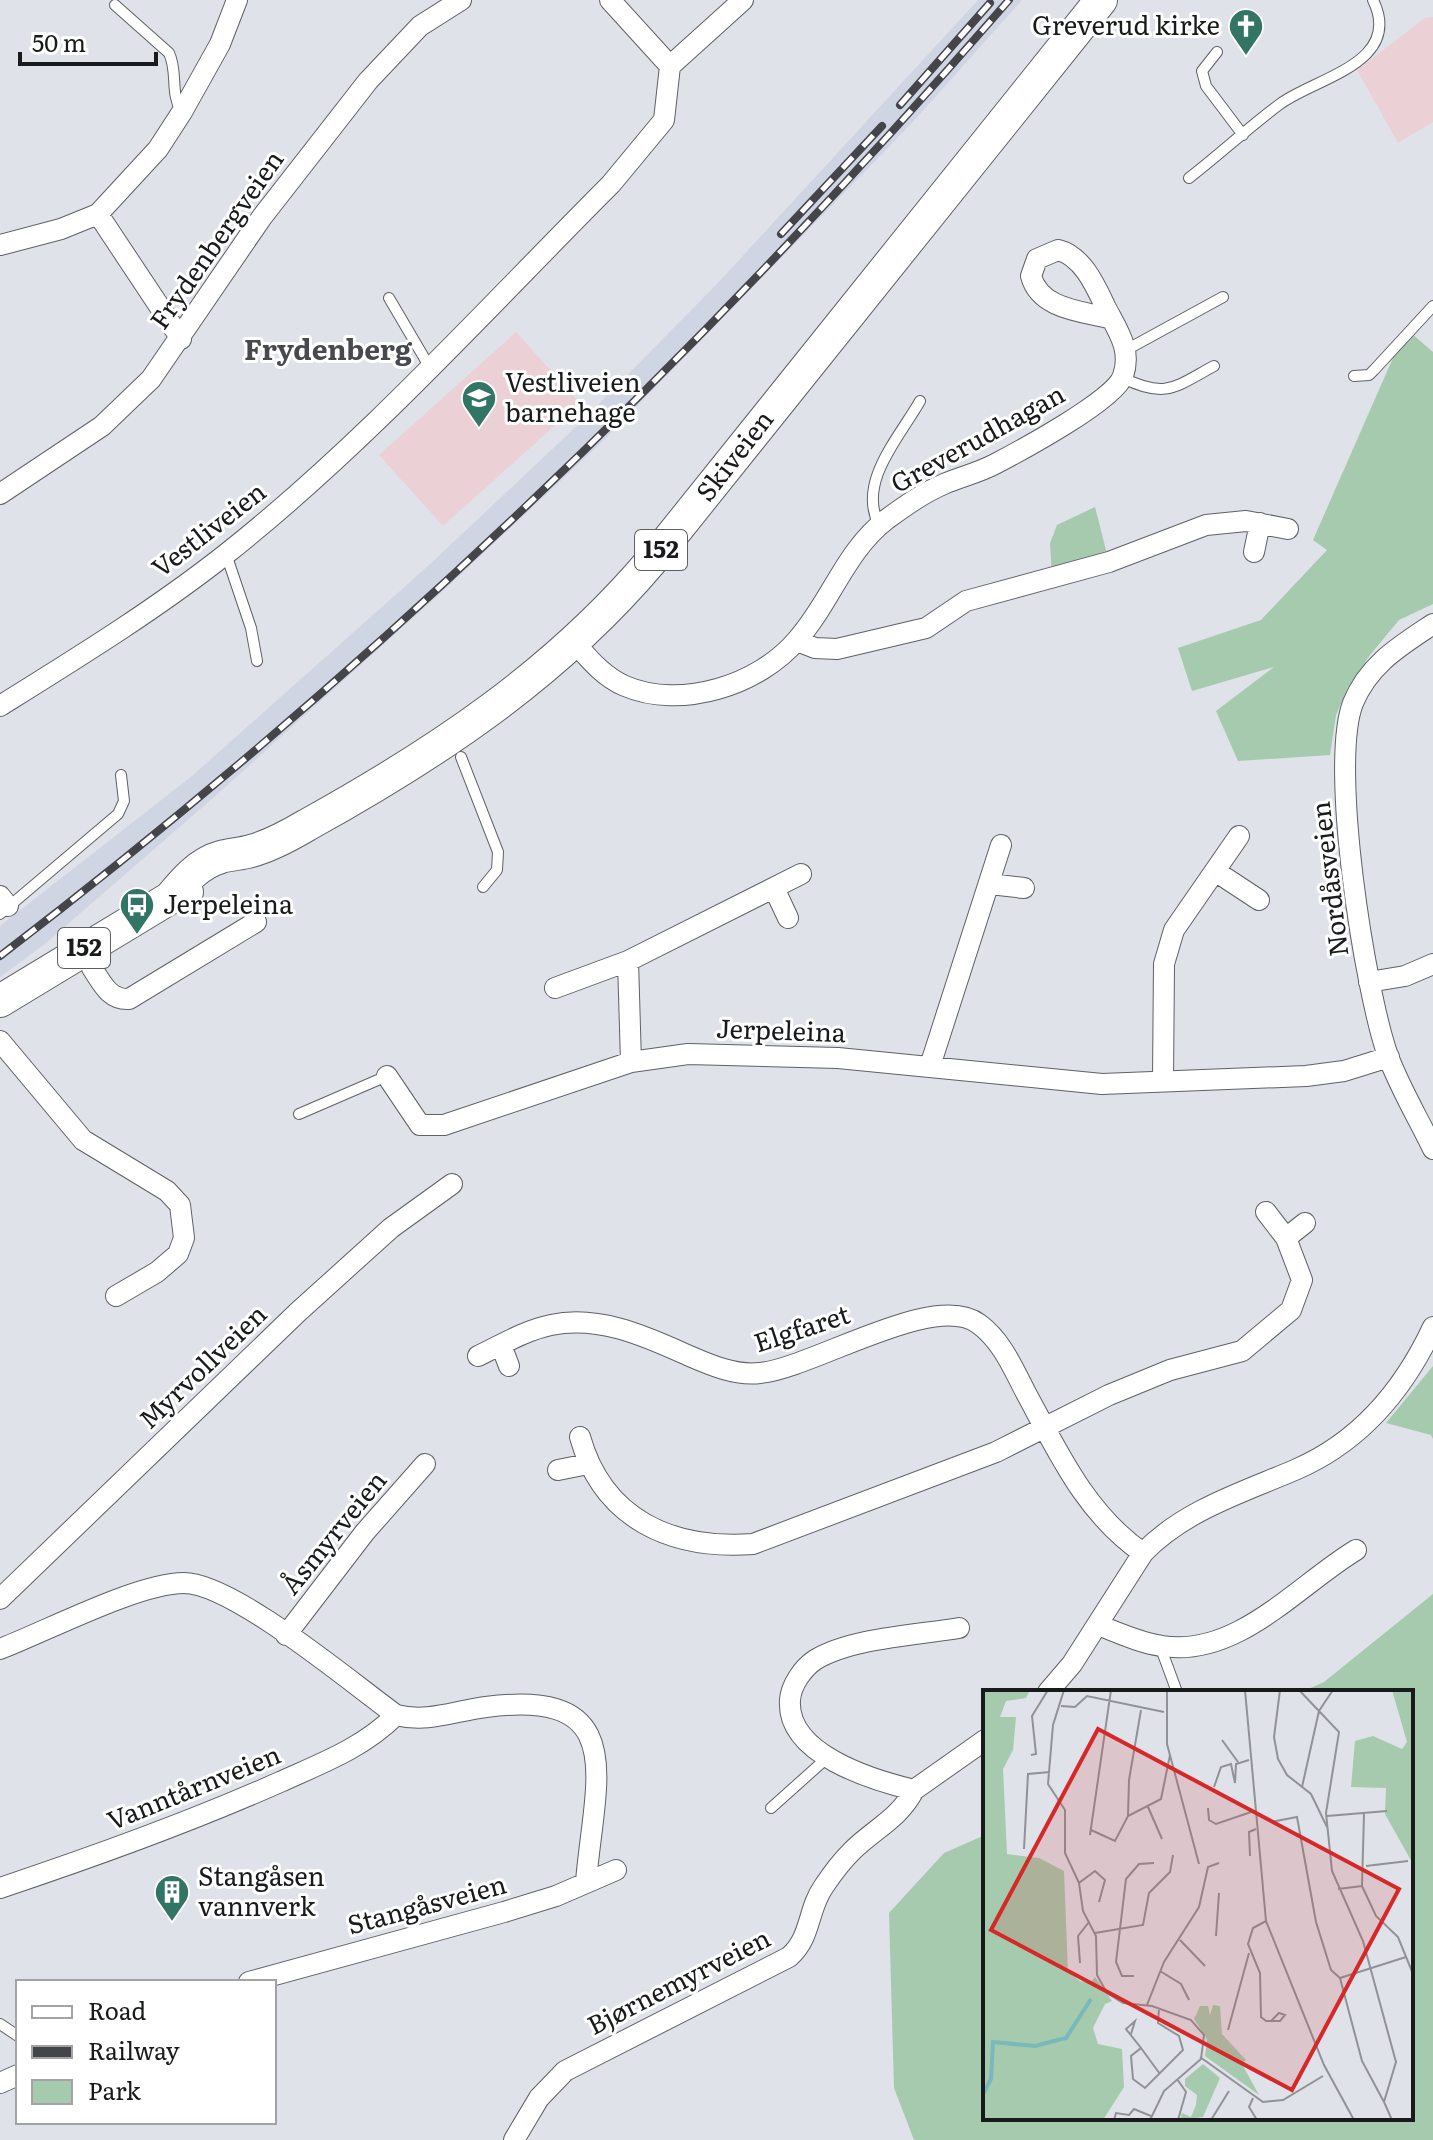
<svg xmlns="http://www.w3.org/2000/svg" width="1433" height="2140" font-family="Literata,serif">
<rect width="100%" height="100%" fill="#dfe2e8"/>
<!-- built -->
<path fill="#cfd5e2" d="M978,0h44l-110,123 -311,320 -156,146 -232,209 -167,145 -46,34v-51l192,-150 236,-210 152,-143 137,-139z"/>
<!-- education -->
<path fill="#ebd1d6" d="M1433,17v105l-35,21 -41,-73 68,-52z
M516,332l64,71 -137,123 -64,-71z"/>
<!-- green -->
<path fill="#a5caad" d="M1411,333l22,19v252l-34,16 -29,35 -22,32 -12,28 -6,40 -92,6 -22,-50 58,-44 -82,24 -14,-43 83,-28 66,-70 -14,-10 87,-198z
M1095,507l14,55 -57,15 -2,-34 7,-18z
M1433,1366v73l-2,-4 -45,-12z
M1433,1594v546h-519l-20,-52 -5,-175 55,-60 41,-18v283h426v-426h-109l22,-10z"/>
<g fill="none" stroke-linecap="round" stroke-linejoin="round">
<!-- lane casing -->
<g stroke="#5e6166" stroke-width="12">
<path id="lane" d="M115,5l54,48c9,19 1,39 12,58
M1217,52l-15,19 4,15 37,49
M1189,178c31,-24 60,-51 91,-74 35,-26 124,-41 93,-104
M389,298l40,68
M1126,350l97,-53
M1354,376l15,-1 5,-5 59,-64
M1123,378c43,21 52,9 91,-12
M879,525c-22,-43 20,-87 41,-124
M226,554l25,74 6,33
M461,757l37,95 -1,18 -14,17
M0,914l118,-100 6,-13 -3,-26
M299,1114l88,-38
M1160,1646l17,46
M771,1808l57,-51
M0,2024l18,12"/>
</g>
<!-- street casing -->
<g stroke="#5e6166" stroke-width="22">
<path id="street" d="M610,0l60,66
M98,214l83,125
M0,245l61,-16 37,-15 60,-65 24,-37 38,-68 17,-44
M0,494l102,-68 49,-47 111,-162 106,-136 52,-55 41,-26
M1254,552l6,-29
M1433,624c-33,22 -64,40 -80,79 -24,62 12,288 35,353 12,32 30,62 45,93
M797,641l18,7 22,1 89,-21 40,-27 143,-39 97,-37 40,-4 42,8
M575,643c15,17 29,34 50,43 56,24 134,-1 172,-46 34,-38 48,-89 90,-121 18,-13 36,-26 57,-35 16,-7 34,-11 51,-20 25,-13 120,-64 128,-88 9,-26 -5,-45 -17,-68 -10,-21 -23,-52 -48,-58l-21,9 -6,17c9,34 52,35 81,43
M0,706c77,-48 155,-96 226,-152 138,-109 261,-246 385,-370l53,-64 6,-54 73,-66
M1215,871l44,29
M990,884l34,4
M774,888l14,30
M0,896l8,10
M628,961l3,101
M92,968c10,15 17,32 37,31l127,-77
M1369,982l36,-6 28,-12
M555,988l73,-27 173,-87
M0,1041l83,99 84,51 13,14 4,33 -6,16 -21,18 -41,24
M930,1066l71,-221
M387,1076l33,49h24l187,-63 57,-8 150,4 264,26 204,-8 38,-5 45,-14
M1163,1079l1,-115 10,-34 65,-94
M1286,1238l19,-15
M501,1345l8,21
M478,1356c23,-11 48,-26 73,-31 46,-10 92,10 134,29 23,10 49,22 75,19 53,-5 175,-83 219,-49 23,17 34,44 47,69 32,59 60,121 117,160
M580,1437c23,82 91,113 173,107l243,-92 113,-57 61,-25 72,-19 49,-41 11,-30 -16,-42 -20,-26
M558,1470l30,-6
M0,1599l298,-287 93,-84 61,-44
M1098,1625c21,8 42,18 64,21 75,12 136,-61 194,-96
M959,1628c-42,7 -108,10 -144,32 -12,8 -24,25 -25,40 -4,54 82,80 124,90l71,-50
M286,1635l79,-103 60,-68
M0,1649c47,-18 138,-66 184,-66 49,0 169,101 212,132 32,8 58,-4 90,-8 146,-19 108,75 100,175
M1048,1692l24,-28 71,-111c41,-43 101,-61 154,-84 64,-28 107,-80 136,-142
M0,1888c96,-32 188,-65 280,-106 42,-19 83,-34 116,-67
M249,1982l255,-70 52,-16 60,-26
M0,2083l18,-8
M514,2140l25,-42 26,-27 224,-114c23,-20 18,-47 35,-71 8,-12 18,-25 28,-35 22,-22 47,-32 62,-61"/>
</g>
<!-- primary casing -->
<g stroke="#5e6166" stroke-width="34">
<path id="primary" d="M170,898c14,-17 29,-35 51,-41 10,-3 21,-3 30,-6 19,-5 39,-16 56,-26 130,-72 249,-151 346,-266l448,-559
M0,1001l170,-103 17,-6"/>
</g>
<!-- lane -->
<use href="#lane" stroke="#fff" stroke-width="10"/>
<!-- street -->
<use href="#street" stroke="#fff" stroke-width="20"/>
<!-- primary -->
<use href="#primary" stroke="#fff" stroke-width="32"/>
<!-- rail casing -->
<g stroke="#434548" stroke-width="8">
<path id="rail" d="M900,105l90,-102
M781,234l101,-108
M0,956c368,-281 705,-606 1009,-956"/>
</g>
<!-- rail -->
<use href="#rail" stroke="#fff" stroke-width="5" stroke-dasharray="15" stroke-linecap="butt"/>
</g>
<!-- icons -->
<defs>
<g id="church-pin" transform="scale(1.8)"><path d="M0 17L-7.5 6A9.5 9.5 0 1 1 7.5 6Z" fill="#337565" stroke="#fff"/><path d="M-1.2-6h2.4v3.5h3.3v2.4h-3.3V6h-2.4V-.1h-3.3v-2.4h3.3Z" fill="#fff"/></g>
<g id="school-pin" transform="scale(1.8)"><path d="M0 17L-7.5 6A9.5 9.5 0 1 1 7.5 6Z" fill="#337565" stroke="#fff"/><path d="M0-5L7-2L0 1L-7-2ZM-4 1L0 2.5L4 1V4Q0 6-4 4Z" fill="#fff"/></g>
<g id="bus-pin" transform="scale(1.8)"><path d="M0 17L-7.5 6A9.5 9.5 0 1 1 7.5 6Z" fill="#337565" stroke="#fff"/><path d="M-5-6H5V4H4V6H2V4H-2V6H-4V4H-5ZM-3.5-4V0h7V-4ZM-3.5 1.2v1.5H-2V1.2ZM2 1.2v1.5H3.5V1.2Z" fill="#fff"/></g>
<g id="building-pin" transform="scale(1.8)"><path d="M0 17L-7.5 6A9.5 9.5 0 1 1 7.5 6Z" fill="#337565" stroke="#fff"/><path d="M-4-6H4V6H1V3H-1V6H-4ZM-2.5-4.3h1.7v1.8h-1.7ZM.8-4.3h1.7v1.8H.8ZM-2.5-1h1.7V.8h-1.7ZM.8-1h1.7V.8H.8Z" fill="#fff"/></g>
</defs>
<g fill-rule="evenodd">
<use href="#church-pin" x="1246" y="26"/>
<use href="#school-pin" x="479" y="398"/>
<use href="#bus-pin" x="137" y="905"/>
<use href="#building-pin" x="172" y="1892"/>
</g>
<g text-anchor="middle" stroke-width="6" stroke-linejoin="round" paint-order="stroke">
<!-- shield labels -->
<g fill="#fff" stroke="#5e5f60" stroke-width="2">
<rect x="635" y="530" width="52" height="40" rx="6"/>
<rect x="58" y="928" width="52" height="40" rx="6"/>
</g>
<g font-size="24" font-weight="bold" fill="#191a1c">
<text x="661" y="558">152</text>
<text x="84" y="956">152</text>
</g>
<!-- poi labels -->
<g font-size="26" fill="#191a1c" stroke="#fff" text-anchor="start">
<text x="1220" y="35" text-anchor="end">Greverud kirke</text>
<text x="505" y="392">Vestliveien<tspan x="505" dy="30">barnehage</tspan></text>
<text x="163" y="914">Jerpeleina</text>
<text x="198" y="1886">Stangåsen<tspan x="198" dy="30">vannverk</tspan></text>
</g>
<!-- street labels -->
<g font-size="26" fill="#191a1c" stroke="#fff">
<text transform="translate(217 240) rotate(-55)" y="9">Frydenbergveien</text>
<text transform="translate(978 439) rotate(-29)" y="9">Greverudhagan</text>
<text transform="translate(735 456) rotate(-52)" y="9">Skiveien</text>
<text transform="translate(209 530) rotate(-38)" y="9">Vestliveien</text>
<text transform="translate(1330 879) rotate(-97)" y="9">Nordåsveien</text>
<text transform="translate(781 1031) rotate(2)" y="9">Jerpeleina</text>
<text transform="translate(802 1329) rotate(-18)" y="9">Elgfaret</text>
<text transform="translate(203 1367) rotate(-44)" y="9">Myrvollveien</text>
<text transform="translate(334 1533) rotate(-51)" y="9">Åsmyrveien</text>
<text transform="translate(194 1788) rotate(-22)" y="9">Vanntårnveien</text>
<text transform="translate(427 1905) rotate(-15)" y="9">Stangåsveien</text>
<text transform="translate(679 1982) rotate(-27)" y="9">Bjørnemyrveien</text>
</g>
<!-- neighbourhood labels -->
<g font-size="28" font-weight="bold" fill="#47494e" stroke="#fff">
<text x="328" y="360">Frydenberg</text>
</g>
</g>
<!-- overview -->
<g transform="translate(983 1690)">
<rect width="430" height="430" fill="#dfe2e8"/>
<path d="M0,0h47l-4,8 -20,3 -6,16h16l-3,33 -10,19 4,85 32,4 25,13 4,101 12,9 10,2 5,-6 17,24 -7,3 -12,24 5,16 24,5 2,38 -21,33h-120zM409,0h21v174l-28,-50 1,-26 -35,-1 4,-46 18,-5 29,13 5,-7zM230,315l7,1 2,28 24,26 -4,4 17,31 -54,-39 2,-17 -13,-20 6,-13h8l2,9zM220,374l17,14 -17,39 -23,3 2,-7 9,4 5,-12 1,-10 -12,-9v-7z" fill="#a5caad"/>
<path fill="none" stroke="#78b9bb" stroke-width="4" d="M0,404l8,-15 2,-37 42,4 31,-8 25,-39"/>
<path fill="none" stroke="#909296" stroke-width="2" d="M81,0l-11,35 -5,59 17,26v43l14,30M184,0v54l32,120M262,0l21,231 58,144 30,55M297,0l-6,47 4,22 9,16 24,19 16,33M316,0l40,42 -13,81 6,58 31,70 33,121 -12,40 8,18M78,16l14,1 12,-11 77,16M239,50l16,22M48,65l5,-1 -4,-38 16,-26M231,97l7,-20 10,-3 4,19 1,-19 13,-4M319,97l17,-76 14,-21M165,117l14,32M225,118l1,12 7,4 41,-14M381,124l-2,72 14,30 22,21 15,37M145,126l1,-36 12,-70M344,126l60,-5M288,132l26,-5 19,105 15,48 9,8 22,83 22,41M108,140l24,11 13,-25 33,-17 9,-44M107,145l21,-145M41,159l4,-75 22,-2M267,166l-1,-24 7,-3M383,176l42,-5M355,199l24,-3M116,212l6,-22 -10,-9 -16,12 4,28 13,25 1,39 10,18 16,10 29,3 39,14 13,15 -3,24 -37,32 -14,29M283,231l-13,7 -5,16 12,29 1,44 5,4h14l5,-6 -6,-2 -8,8M112,243l48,-8 6,-32 21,-21 3,-17M233,246l3,-43M197,250l25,26M97,273l-2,-27 11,-14M177,281l21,13 8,16M151,286h-12l-6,-14 10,-83 13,-15 15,-1M357,288l66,-21M164,315l17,-43 35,-55 9,-40 11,-4M245,340l21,-77M148,344l4,-13 -9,8 15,19 -10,8 2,23 12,9 38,-38 -4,-14 -21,-13 1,-15M158,358l19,26M217,367l63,45 20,-2 40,-24M194,389l9,13 -8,28M270,408l-4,9 8,13M131,430l2,-7 13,2 5,-6 17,7M228,430l18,-29"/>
<path fill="#d62828" fill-opacity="0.15" stroke="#d62828" stroke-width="4" d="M115,39l301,160 -107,201 -301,-160z"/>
<rect width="430" height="430" fill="none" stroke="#191a1c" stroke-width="4"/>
</g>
<!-- legend -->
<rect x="16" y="1980" width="260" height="144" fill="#ffffff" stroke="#a3a3a4" stroke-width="2"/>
<rect x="32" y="2006" width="40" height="12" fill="#ffffff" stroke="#a3a3a4" stroke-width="2"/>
<text x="88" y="2020" font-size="24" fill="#191a1c">Road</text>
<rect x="32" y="2046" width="40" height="12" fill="#434548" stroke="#a3a3a4" stroke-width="2"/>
<text x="88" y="2060" font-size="24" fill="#191a1c">Railway</text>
<rect x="32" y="2080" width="40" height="24" fill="#a5caad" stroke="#a3a3a4" stroke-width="2"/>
<text x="88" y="2100" font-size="24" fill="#191a1c">Park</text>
<!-- scale -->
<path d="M20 52v12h136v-12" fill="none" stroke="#191a1c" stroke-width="4"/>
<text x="32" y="52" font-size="24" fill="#191a1c" stroke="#ffffff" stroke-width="6" paint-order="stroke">50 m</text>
</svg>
